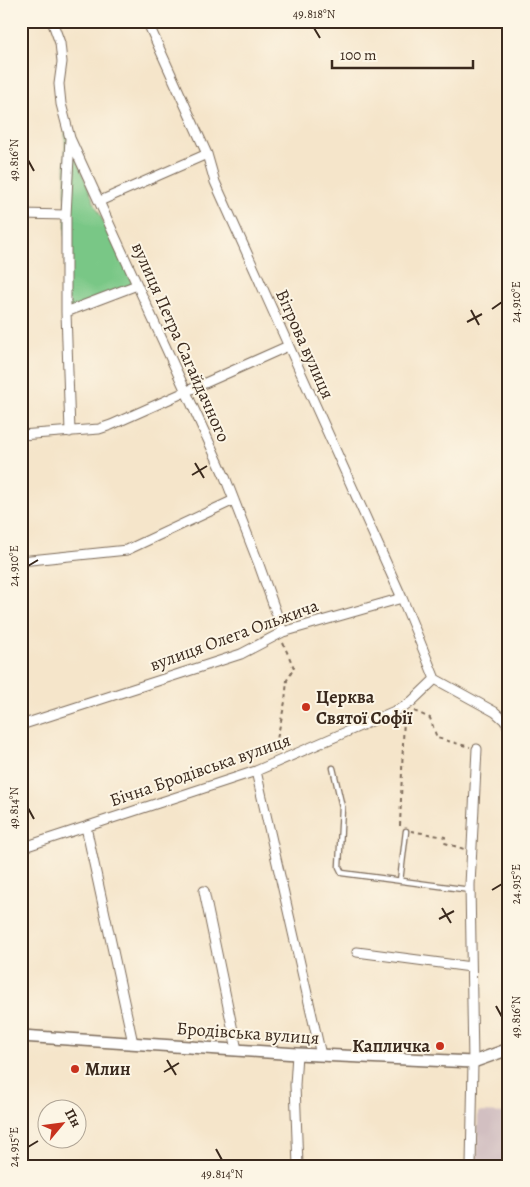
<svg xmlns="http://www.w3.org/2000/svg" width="530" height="1187" font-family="Alegreya,serif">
<rect width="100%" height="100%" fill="#fcf5e5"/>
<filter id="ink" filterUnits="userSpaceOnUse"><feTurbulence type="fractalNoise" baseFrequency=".02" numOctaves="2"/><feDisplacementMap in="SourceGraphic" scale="10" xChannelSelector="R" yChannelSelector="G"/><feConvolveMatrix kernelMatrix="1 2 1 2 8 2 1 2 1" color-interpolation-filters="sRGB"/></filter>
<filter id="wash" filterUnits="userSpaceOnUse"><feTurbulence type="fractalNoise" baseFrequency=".0096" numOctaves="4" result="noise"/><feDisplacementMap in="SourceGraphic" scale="20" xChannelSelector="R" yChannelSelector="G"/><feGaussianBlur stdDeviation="1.12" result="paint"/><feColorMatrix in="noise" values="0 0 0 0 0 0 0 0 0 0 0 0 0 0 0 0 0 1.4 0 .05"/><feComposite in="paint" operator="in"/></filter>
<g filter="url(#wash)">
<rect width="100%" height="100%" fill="#f5e5ca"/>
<!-- industrial -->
<path fill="#d2bfc1" d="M478,1112l31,1v53h-32z"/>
<!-- green -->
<path fill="#79c786" stroke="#5a7852" d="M65,130l29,72 39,82 -67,28z"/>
</g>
<g filter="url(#ink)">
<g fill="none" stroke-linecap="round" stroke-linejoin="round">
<!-- service casing -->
<g stroke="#7c6b5a" stroke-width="7">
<path id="service" d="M333,768l9,39 -3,60 3,6 128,17
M400,881l6,-50"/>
</g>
<!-- minor casing -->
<g stroke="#7c6b5a" stroke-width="11">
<path id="minor" d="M52,21l8,22 2,19 -3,22 2,20 9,34 -4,77v97l4,120
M147,21l60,133 8,28 187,416 14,34 19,47
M70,138l155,339 33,85 25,70
M100,201l107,-47
M21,214l45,1
M66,312l71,-27
M21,435l78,-6 12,-4 177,-79
M21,561l106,-11 107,-50
M435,679l60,33 9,8 5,7
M21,725l220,-71 42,-22 119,-34
M256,771l65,284
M86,827l47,216
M21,848l235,-77 148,-64 7,-5 24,-23
M204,891l33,159
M357,952l114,15
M297,1054l-2,31 3,81
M471,1166l2,-104 -3,-177 7,-136"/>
</g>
<!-- tertiary casing -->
<g stroke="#7c6b5a" stroke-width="14">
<path id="tertiary" d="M21,1036l276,18 176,8 36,-13"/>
</g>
<!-- path -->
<path stroke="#7c6b5a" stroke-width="2" stroke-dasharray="4 4" stroke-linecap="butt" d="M414,711l16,7 7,20 33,9
M274,753l11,-51 2,-22 7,-12 -11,-25
M400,826l4,-110
M411,831l34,6v6l19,6"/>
<!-- service -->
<use href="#service" stroke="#fff" stroke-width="4.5"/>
<!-- minor -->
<use href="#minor" stroke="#fff" stroke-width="9"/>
<!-- tertiary -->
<use href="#tertiary" stroke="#fff" stroke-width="11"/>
</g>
</g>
<!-- ticks -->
<path fill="none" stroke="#3b2a1e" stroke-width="2" d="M314,28l6,10M28,160l6,11M492,309l10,-7M471,310l8,15M467,322l15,-8M195,463l9,15M192,475l15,-9M28,566l10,-6M28,808l6,11M492,890l10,-6M442,908l9,15M439,919l15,-8M496,1006l6,11M167,1060l9,15M164,1072l15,-9M28,1147l10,-6M216,1149l6,11"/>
<!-- markers -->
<g fill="#c8321e" stroke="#fcf5e5" stroke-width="2">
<circle cx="306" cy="707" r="5"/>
<circle cx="440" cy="1046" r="5"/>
<circle cx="75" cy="1069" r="5"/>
</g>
<g text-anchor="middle" stroke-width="4" stroke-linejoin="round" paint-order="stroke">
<!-- street labels -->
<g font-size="18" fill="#3b2a1e" stroke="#fcf5e5">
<text transform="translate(181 342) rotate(66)" y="6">вулиця Петра Сагайдачного</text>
<text transform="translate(305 344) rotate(66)" y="6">Вітрова вулиця</text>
<text transform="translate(234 635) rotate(-20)" y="6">вулиця Олега Ольжича</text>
<text transform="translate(200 770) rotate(-19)" y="6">Бічна Бродівська вулиця</text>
<text transform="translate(248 1033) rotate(4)" y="6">Бродівська вулиця</text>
</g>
<!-- poi labels -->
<g font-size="18" font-weight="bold" fill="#3b2a1e" stroke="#fcf5e5" text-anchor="start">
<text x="316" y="703">Церква<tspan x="316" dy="21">Святої Софії</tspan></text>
<text x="430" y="1052" text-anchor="end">Капличка</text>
<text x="85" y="1075">Млин</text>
</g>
</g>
<!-- margin -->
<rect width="530" height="1187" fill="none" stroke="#fcf5e5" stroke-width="55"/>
<!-- north arrow -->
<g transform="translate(62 1124) rotate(61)"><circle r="24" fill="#fcf5e5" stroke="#afa495"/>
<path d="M0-4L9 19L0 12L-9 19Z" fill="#c8321e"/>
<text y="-8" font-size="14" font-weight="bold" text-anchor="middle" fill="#3b2a1e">Пн</text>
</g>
<!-- scale -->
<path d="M332 60v8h141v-8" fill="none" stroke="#3b2a1e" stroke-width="2.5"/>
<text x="340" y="60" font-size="15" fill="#3b2a1e" stroke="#fcf5e5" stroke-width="4" paint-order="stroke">100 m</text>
<rect x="28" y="28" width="474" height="1132" fill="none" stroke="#3b2a1e" stroke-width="2"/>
<g font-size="12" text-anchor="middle" fill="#3b2a1e">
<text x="314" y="18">49.818°N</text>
<text transform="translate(14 160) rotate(-90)" y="4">49.816°N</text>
<text transform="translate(516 302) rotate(-90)" y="4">24.910°E</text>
<text transform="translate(14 566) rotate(-90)" y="4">24.910°E</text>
<text transform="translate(14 808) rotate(-90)" y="4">49.814°N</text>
<text transform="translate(516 884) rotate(-90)" y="4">24.915°E</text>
<text transform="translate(516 1017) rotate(-90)" y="4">49.816°N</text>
<text transform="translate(14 1147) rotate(-90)" y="4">24.915°E</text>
<text x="222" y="1178">49.814°N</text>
</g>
</svg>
